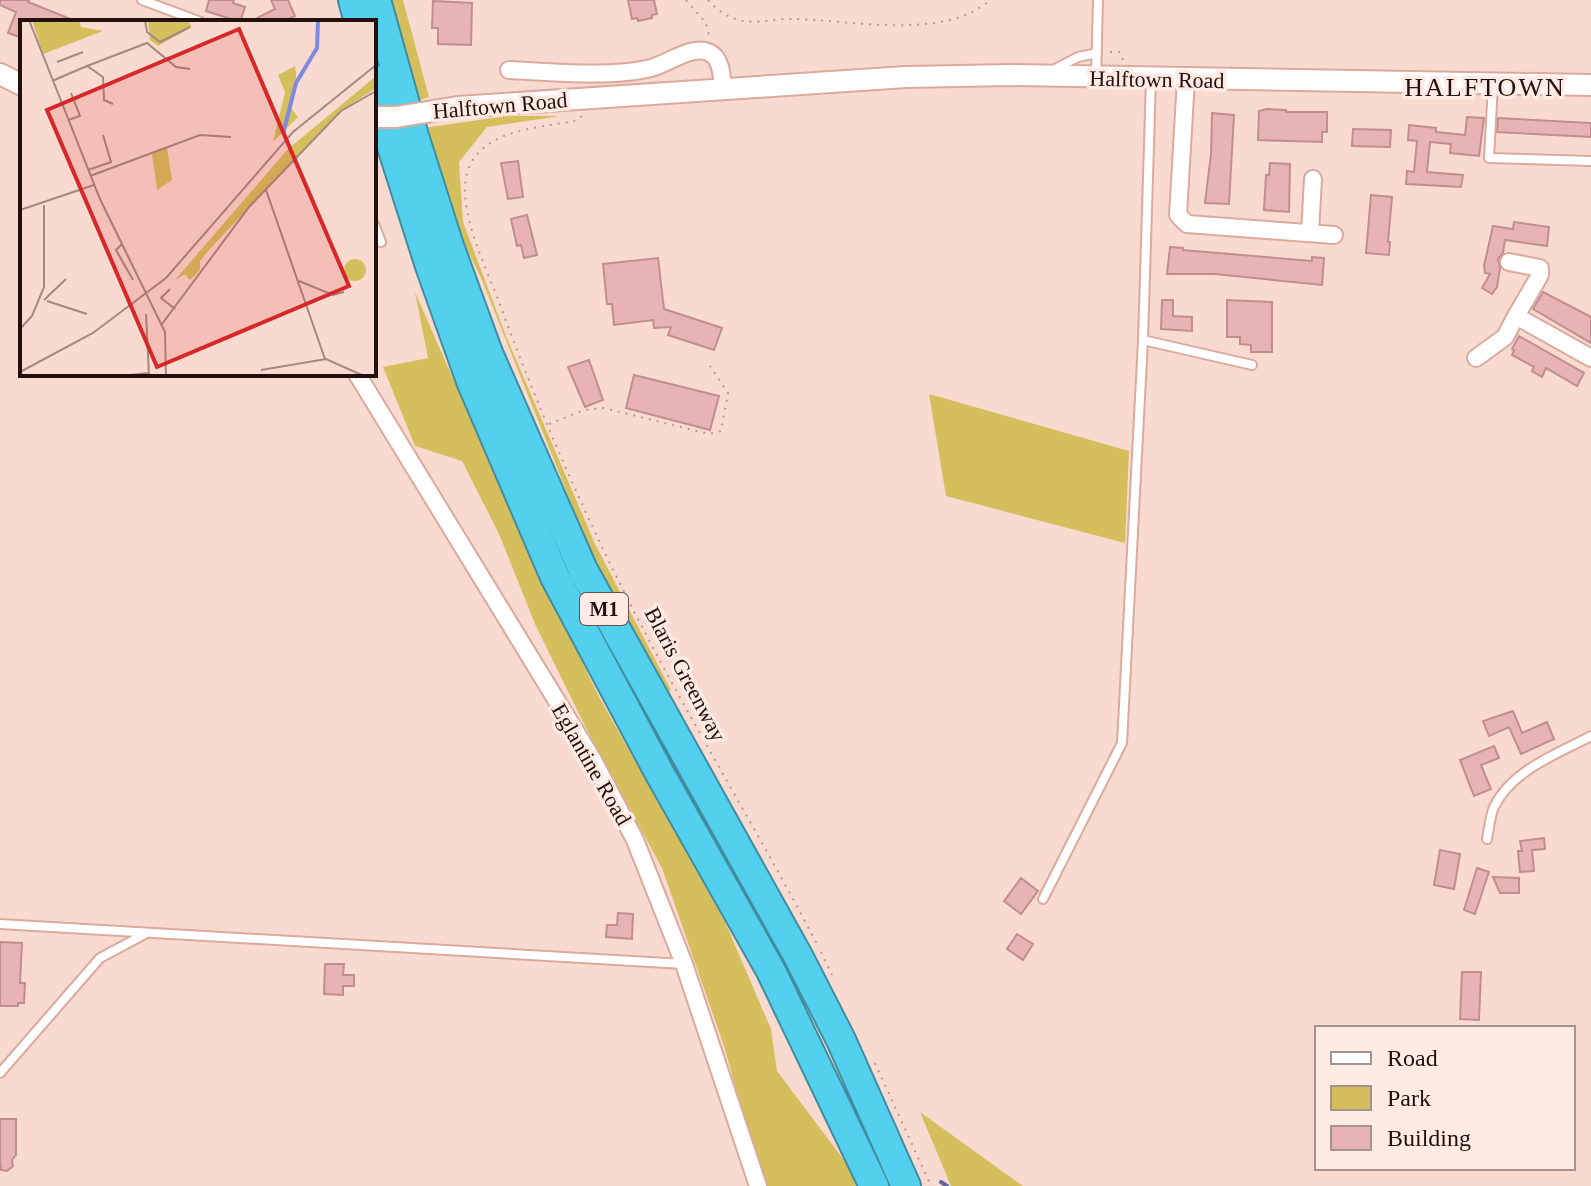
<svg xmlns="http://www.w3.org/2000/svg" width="1591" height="1186" font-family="Georgia,serif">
<rect width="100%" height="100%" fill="#f9dad1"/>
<!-- green -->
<path fill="#d5bf5d" d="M391,0h12l26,97 -13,4z
M507,116h53l-73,11 -28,35 4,60 43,114 89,208 76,146 -5,2 -54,-98 -30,-64 -101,-252 -32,-66 -26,-84z
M415,292l107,244 76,159 127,227 46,107 6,42 70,93 9,22h-90l-8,-19 -34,-121 -62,-178 -77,-142 -50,-102 -36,-90 -37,-73 -47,-15 -32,-79 45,-9z
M929,394l200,57 -4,92 -179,-47z
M920,1112l103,74h-72z"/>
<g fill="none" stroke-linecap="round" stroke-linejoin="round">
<!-- stream -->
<path stroke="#62659f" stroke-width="4" d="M941,1182l6,4"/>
</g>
<!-- building -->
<path fill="#e8b3b5" stroke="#c18e90" stroke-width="2" d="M0,0h29l-1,2 50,20h-56v16l-14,-5 8,-21 -16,-7z
M209,0h25l-1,3 12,4 -5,15 -34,-11z
M271,0h17l7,16 -13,6h-33l26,-13z
M628,0h26l3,14 -5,1v3l-14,3 -1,-3 -5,1z
M433,1l39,2 -1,42 -33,-1v-16h-6z
M1267,109l19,1v2h41v20h-5v10l-64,-2 1,-29z
M1212,113l22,2 -5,89 -24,-1 6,-49z
M1467,117l17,1 -5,38 -29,-3 1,-9 -21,-2 -3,30 36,3 -2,12 -55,-3 1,-13 7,1 3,-31 -9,-1 1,-15 27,3v4l29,3z
M1498,118l93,5v14l-94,-5z
M1353,129l38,1 -1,17 -38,-1z
M518,161l5,36 -15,2 -7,-36z
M1270,163l20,1 -1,48 -25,-2 2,-35h3z
M1371,195l21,2 -4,45h2l-1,13 -23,-2z
M527,215l10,40 -13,3 -3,-13 -4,1 -6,-27z
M1514,222l35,5 -2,19 -42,-6 -2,13 -5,6 2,9 -3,19 -5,7 -10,-6 8,-14 -5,-1 -1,-7 9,-40 20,3z
M1170,247l13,1v2l129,11v-4l12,1 -2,27 -107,-11h-48z
M658,258l6,51 58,19 -8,22 -46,-15 3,-8 -17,1 -1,-8 -39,5 -2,-21h-5l-4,-40z
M1543,292l48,25v26l-58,-34z
M1162,300h11v16l19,1v14l-31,-2z
M1227,300l45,2v50h-21v-7l-11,-1v-7h-13z
M1519,336l65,37 -7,13 -31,-18 -4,9 -10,-6 2,-4 -22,-12 2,-5 -2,-1z
M589,360l14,40 -18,7 -17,-40z
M634,375l85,21 -9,34 -84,-22z
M1513,711l9,22 25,-11 7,17 -33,15 -12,-27 -20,9 -6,-15z
M1494,746l5,12 -18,7 10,24 -17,7 -14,-36z
M1544,838l1,11 -13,1 2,21 -14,1 -2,-21h4l-2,-10z
M1440,850l20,4 -6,35 -20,-4z
M1477,868l12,4 -14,42 -11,-4z
M1493,877l26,1v15h-19z
M1021,878l17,13 -17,23 -17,-13z
M618,913l15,1 -1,25 -26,-2 1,-12h10z
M1017,934l16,10 -10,16 -16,-11z
M0,942l22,1 -2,40h5l-1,20h-6v3h-18z
M325,964h19l-1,11h11v11h-11v9l-19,-1z
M1462,972h19l-2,48 -19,-1z
M0,1119h16v36l-4,5 1,6 -6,5 -6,-1 -1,-10z"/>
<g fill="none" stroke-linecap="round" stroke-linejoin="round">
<!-- service casing -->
<g stroke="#dbaa9c" stroke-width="12">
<path id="service" d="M142,0l59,22
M1053,70l25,-13 19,-4
M1096,78l2,-78
M1493,85l-4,73 102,3
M374,224l7,18
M1143,340l109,25
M1487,839c2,-10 3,-23 7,-32 18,-37 63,-53 97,-71
M1043,899l79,-156 21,-403 8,-261
M0,924l684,40
M0,1073l100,-115 45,-24"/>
</g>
<!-- minor casing -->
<g stroke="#dbaa9c" stroke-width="20">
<path id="minor" d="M509,70c42,2 103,8 142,-2 16,-4 41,-23 57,-16 14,5 14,26 15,38
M1186,79l-8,136 9,9 147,11
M1310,233l3,-54
M1509,262l31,6v7l-24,41
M1476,358l29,-21 11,-21 75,42
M357,374l236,386 42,80 49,124 74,222"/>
</g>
<!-- tertiary casing -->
<g stroke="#dbaa9c" stroke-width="24">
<path id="tertiary" d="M0,74l22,11
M458,107l448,-30 104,-2 581,10"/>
</g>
<!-- motorway casing -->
<g stroke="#418d9f" stroke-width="32">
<path id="motorway" d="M353,0l6,22
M376,0l38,136 35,110 39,107 95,217 215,386 43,84 65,146
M374,79l18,68 38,119 41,115 84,196 105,197 111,197 103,215"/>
</g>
<!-- path -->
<path stroke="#b49a92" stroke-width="2" stroke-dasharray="2 6" stroke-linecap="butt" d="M686,0l20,23 3,12
M708,0c6,7 16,15 25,18 18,8 41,0 61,1 57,1 150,22 196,-19
M1110,52h9l4,8
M582,116l-8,5c-35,7 -84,8 -103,42 -20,37 15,103 28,139 43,117 94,233 152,342 54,102 114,200 167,302
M549,424l35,-14 20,-2 105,26 12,-3 7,-38 -18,-27
M821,952l11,23
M875,1063l56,123"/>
<!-- service -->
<use href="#service" stroke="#fff" stroke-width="8"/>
<!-- minor -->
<use href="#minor" stroke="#fff" stroke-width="16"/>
<!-- tertiary -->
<use href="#tertiary" stroke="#fff" stroke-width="20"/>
<!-- motorway -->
<use href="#motorway" stroke="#52d0ee" stroke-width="28"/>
<!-- tertiary-bridge casing -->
<g stroke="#dbaa9c" stroke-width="24" stroke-linecap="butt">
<path id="tertiary-bridge" d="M374,117h22l62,-10"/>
</g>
<!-- tertiary-bridge -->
<use href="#tertiary-bridge" stroke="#fff" stroke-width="20"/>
</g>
<g text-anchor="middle" stroke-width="7" stroke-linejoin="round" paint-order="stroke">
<!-- shield labels -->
<rect fill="#ffeae4" stroke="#64514c" stroke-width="2" x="580" y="593" width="48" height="32" rx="6"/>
<g font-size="20" font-weight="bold" fill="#21100b">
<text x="604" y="616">M1</text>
</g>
<!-- street labels -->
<g font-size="22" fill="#21100b" stroke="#ffeae4">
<text transform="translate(1157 79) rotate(1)" y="8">Halftown Road</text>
<text transform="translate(500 105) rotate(-5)" y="8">Halftown Road</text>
<text transform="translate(686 674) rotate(62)" y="8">Blaris Greenway</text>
<text transform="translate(592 764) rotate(60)" y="8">Eglantine Road</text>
</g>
<!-- quarter labels -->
<g font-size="26" letter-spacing="2" fill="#21100b" stroke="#ffeae4">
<text x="1485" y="96">HALFTOWN</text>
</g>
</g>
<!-- overview -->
<g transform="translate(20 20)">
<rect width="356" height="356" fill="#f9dad1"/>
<path d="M12,0h47l2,7 22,4 -60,23zM128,0h40l4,7 -34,19 -8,-6zM275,46l2,17 -6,25 7,9 -25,25 12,-50 -7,-17zM356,56v12l-38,25 -129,137 -9,11v9l-10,10 -5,-6 -10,6 112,-130zM147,128l5,32 -15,10 -5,-36zM324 250a11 11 0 1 1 22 0a11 11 0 1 1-22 0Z" fill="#d5bf5d"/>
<path fill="none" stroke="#7e89df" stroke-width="4" d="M263,114l13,-51 21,-35 1,-28"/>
<path fill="none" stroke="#a38982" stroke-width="2" d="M9,0l71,179 65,133 1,44M125,0l2,12 13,10 30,-15M37,42l26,-10M67,46l60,-23 29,24 14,2M32,61l35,-15 16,11 1,23 9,4M48,100l12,-4 -9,-23M68,150l23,-8 -8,-27M70,156l110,-41 31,2M246,170l59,169M0,190l74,-25M102,224l-6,6 17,30M279,261l34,14 11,-3M150,269l-9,9 14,11M24,280l22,-21M27,281l40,13M126,294l3,62M142,304l87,-117 92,-96 35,-20M0,309l12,-13 12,-29v-82M241,350l65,-11 38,17M0,352l73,-39 73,-55 127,-146 83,-67M102,356l26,-3"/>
<path fill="#d62828" fill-opacity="0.15" stroke="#d62828" stroke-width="4" d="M219,9l110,257 -192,81 -110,-257z"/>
<rect width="356" height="356" fill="none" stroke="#21100b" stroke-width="4"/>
</g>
<!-- legend -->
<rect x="1315" y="1026" width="260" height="144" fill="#ffeae4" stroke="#a6938d" stroke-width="2"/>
<rect x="1331" y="1052" width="40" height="12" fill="#ffffff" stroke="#a6938d" stroke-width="2"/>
<text x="1387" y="1066" font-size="24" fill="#21100b">Road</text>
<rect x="1331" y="1086" width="40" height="24" fill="#d5bf5d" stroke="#a6938d" stroke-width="2"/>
<text x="1387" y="1106" font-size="24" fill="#21100b">Park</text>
<rect x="1331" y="1126" width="40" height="24" fill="#e8b3b5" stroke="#a6938d" stroke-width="2"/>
<text x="1387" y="1146" font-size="24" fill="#21100b">Building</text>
</svg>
